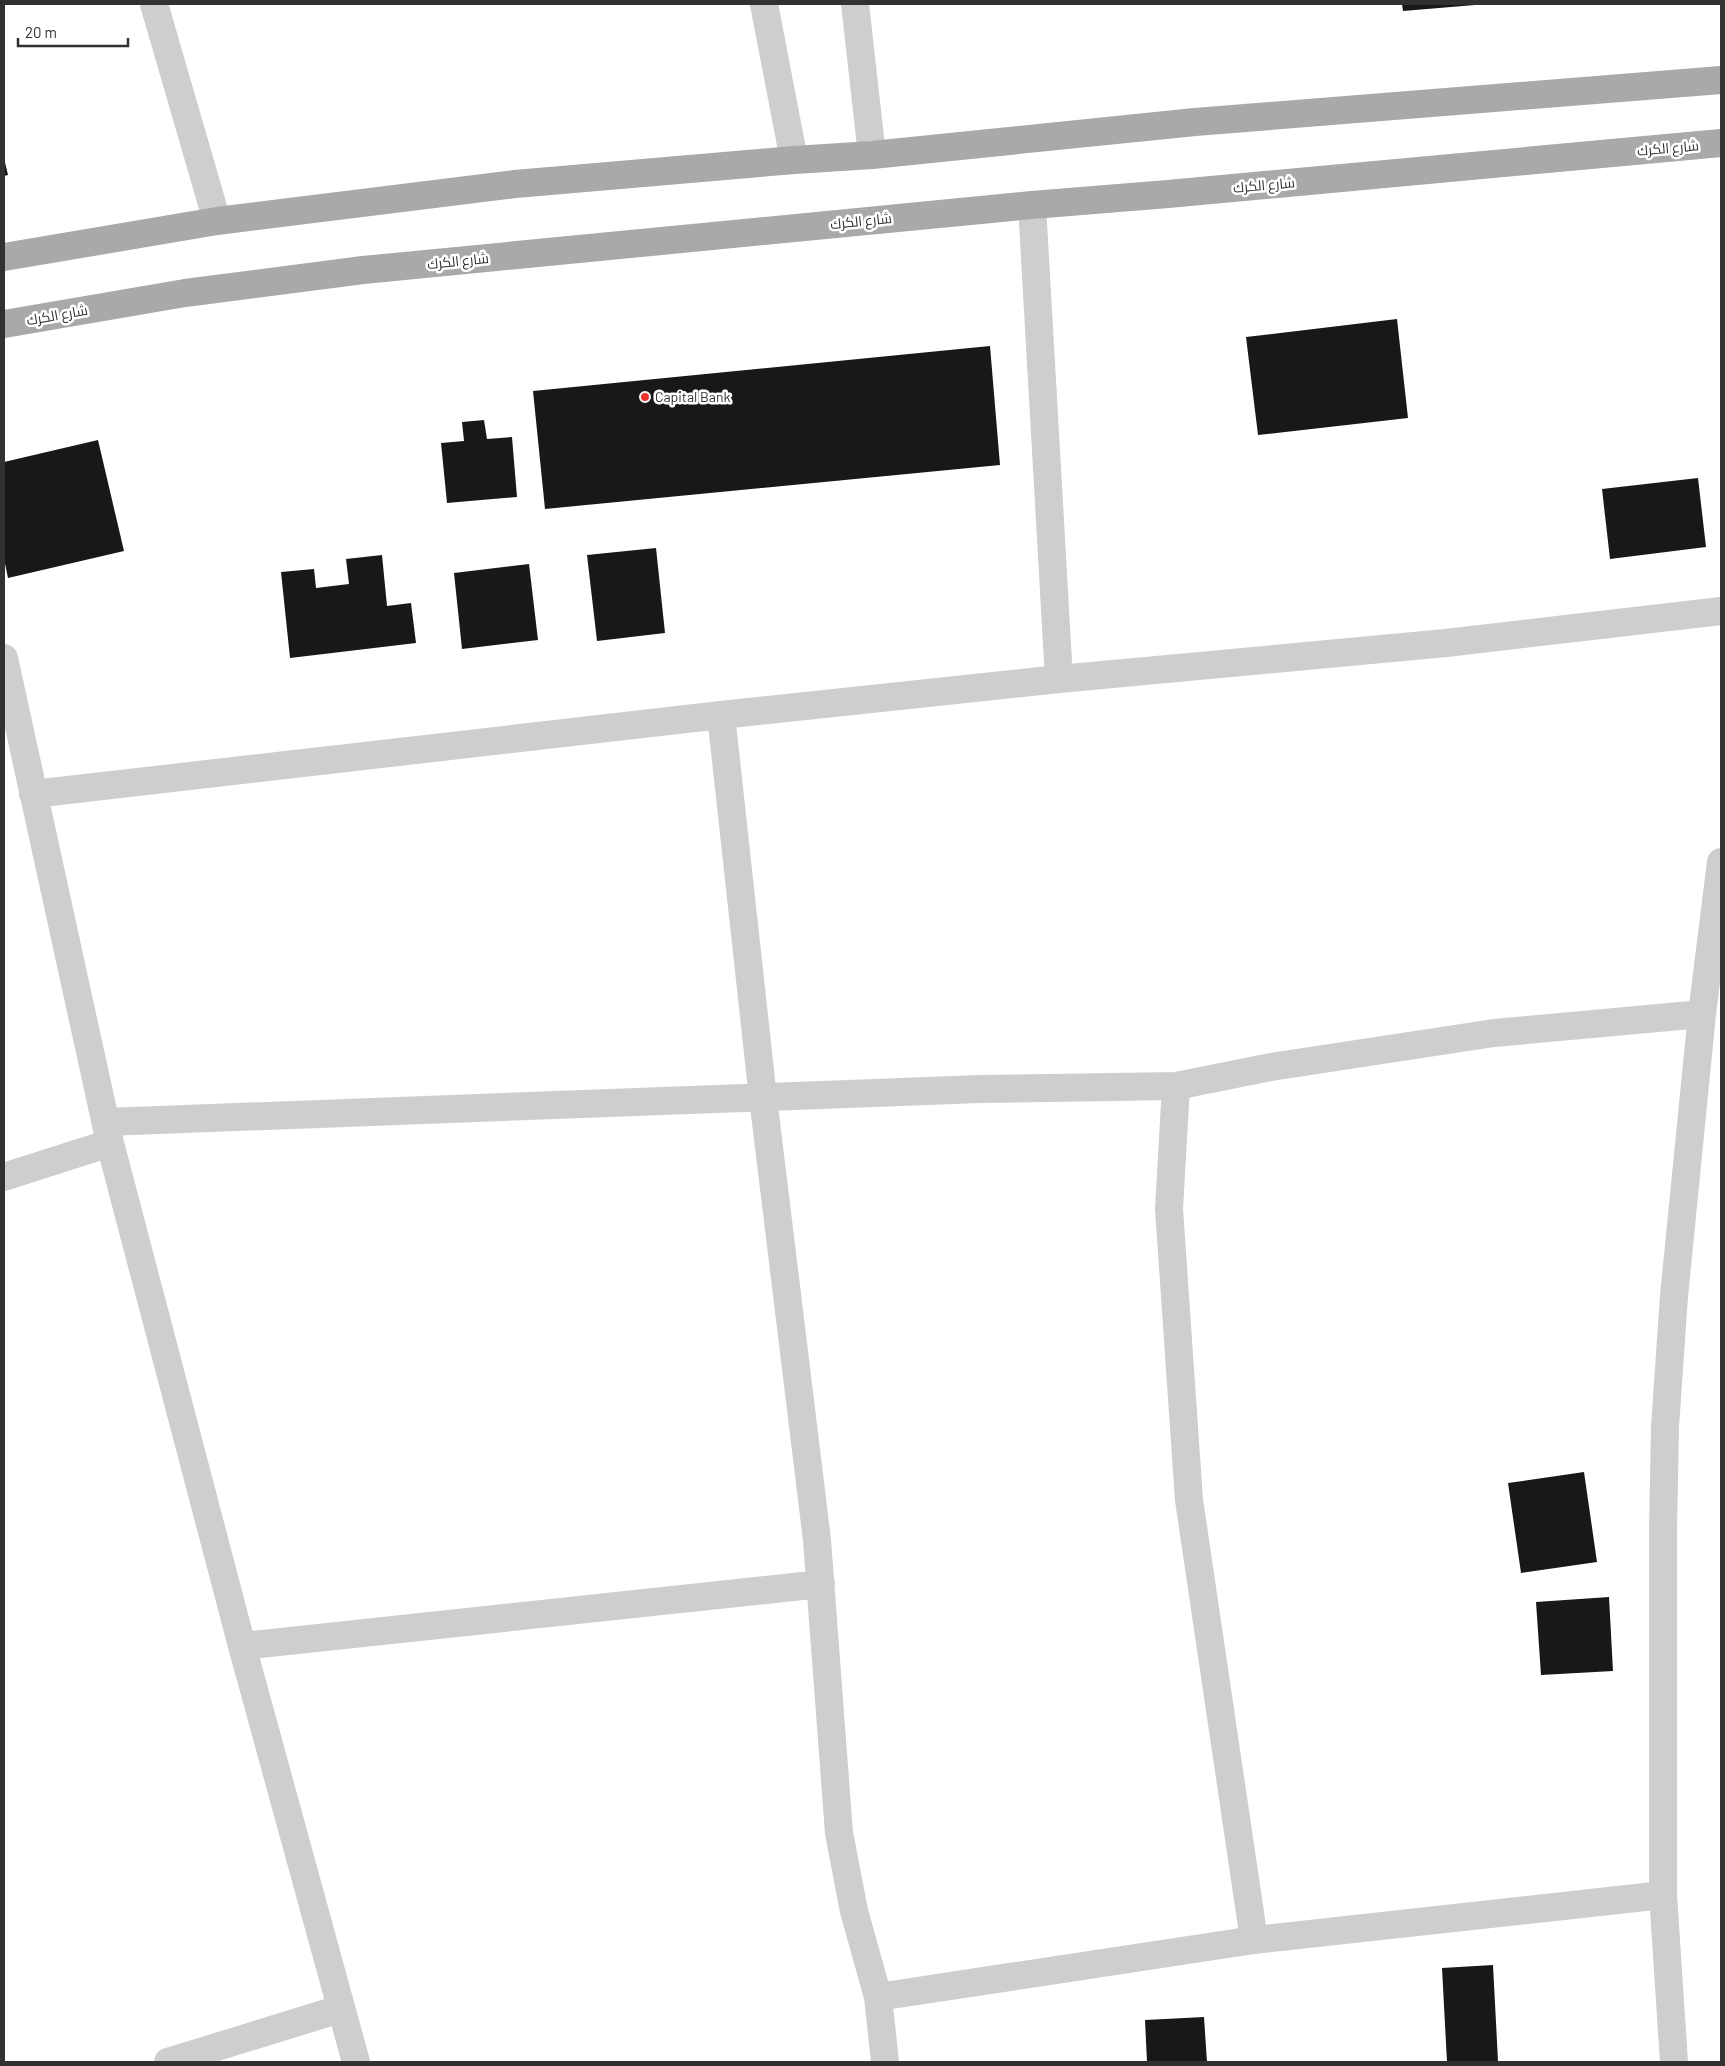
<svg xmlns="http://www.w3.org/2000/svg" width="1725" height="2066" font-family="Barlow,Cairo,sans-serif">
<rect width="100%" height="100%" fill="#fff"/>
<!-- building -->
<path fill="#181818" d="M1402,4h73v1l-72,6z
M4,158l4,17 -4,1z
M1397,319l11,99 -150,17 -12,-98z
M990,346l10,119 -455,44 -12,-118z
M484,420l3,19 25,-2 5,60 -70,6 -6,-60 23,-2 -2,-19z
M98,440l26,111 -116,27 -4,-19v-97z
M1698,478l8,69 -96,12 -8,-70z
M656,548l9,85 -68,8 -10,-86z
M382,555l5,51 24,-3 5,40 -126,15 -9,-86 33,-3 2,19 33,-4 -3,-25z
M529,564l9,76 -76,9 -8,-76z
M1584,1472l13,90 -76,11 -13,-90z
M1609,1597l4,74 -72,4 -5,-73z
M1493,1965l5,96 -51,1 -5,-94z
M1204,2017l3,45h-60l-2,-42z"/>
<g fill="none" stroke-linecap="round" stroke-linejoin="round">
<!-- minor -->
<path stroke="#cecece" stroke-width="28" d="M154,4l63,217
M764,4l30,156
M855,4l17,151
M1032,205l27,474
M4,658l106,485 132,503 114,416
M721,715l42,383 54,442 22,293 15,78 24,86 7,65
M33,794l688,-79 338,-36 387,-36 275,-32
M1176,1086l-7,123 20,291 65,440
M106,1122l874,-33 196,-3 95,-19 223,-34 208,-19
M4,1177l106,-34
M242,1646l579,-62
M878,1997l376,-57 409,-45
M168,2062l172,-53
M1674,2062l-11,-167v-365l2,-103 9,-131 28,-282 19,-152"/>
<!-- major -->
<path stroke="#a9a9a9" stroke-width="28" d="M4,257l213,-36 298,-37 279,-24 78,-5 323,-33 526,-42
M4,324l181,-31 178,-23 669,-65 136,-11 553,-51"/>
</g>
<!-- markers -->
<circle fill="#ef342d" stroke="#fff" stroke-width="2" cx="645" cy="397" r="5"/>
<g text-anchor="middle" stroke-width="5" stroke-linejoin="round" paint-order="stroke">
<!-- street labels -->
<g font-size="14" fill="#313131" stroke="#fff">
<text transform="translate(1668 148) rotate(-5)" y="5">شارع الكرك</text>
<text transform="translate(1264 185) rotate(-5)" y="5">شارع الكرك</text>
<text transform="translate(861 221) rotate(-6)" y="5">شارع الكرك</text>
<text transform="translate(458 261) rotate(-6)" y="5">شارع الكرك</text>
<text transform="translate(57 315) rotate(-10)" y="5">شارع الكرك</text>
</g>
<!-- poi labels -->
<g font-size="14" fill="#313131" stroke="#fff" text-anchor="start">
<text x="655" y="402">Capital Bank</text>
</g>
</g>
<!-- border -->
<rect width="1725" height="2066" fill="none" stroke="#313131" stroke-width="10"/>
<!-- scale -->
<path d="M18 38v8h110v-8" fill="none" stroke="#313131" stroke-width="2.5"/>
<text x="25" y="38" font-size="15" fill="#313131" stroke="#ffffff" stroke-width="4" paint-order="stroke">20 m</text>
</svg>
